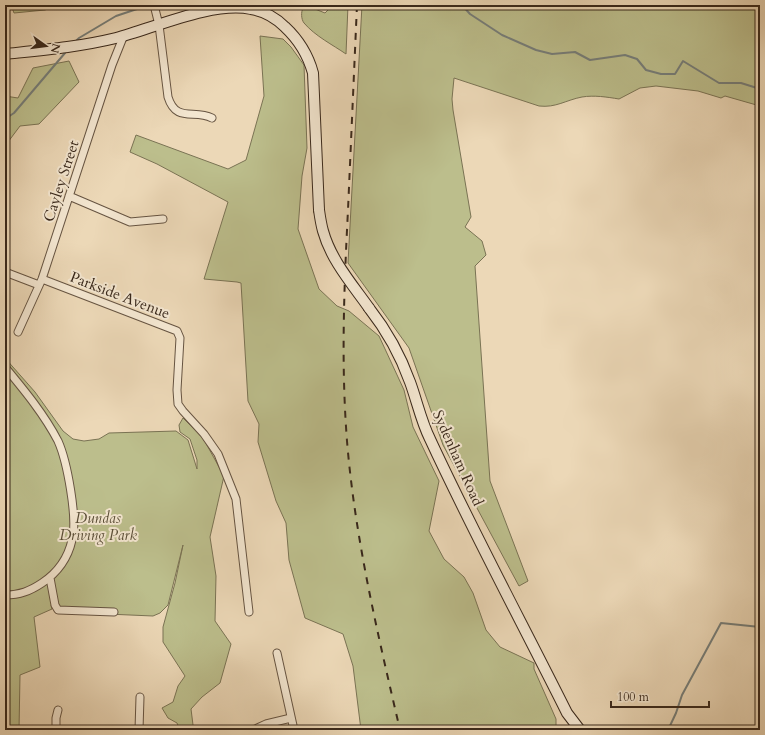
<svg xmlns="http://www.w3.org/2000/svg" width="765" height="735" font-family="Cardo,serif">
<rect width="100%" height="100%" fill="#ecd8b7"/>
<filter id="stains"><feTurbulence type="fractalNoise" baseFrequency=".005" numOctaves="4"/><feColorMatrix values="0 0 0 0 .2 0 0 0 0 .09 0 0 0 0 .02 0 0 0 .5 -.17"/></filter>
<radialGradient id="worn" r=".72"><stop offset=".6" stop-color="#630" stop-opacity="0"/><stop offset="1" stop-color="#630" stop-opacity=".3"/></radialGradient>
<!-- green -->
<path fill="#bcbe8c" stroke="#7a7354" d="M11,5h49l-15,5 -31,3z
M333,5h15l-2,49c-13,-9 -31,-18 -42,-31 -3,-4 -3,-11 -1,-15l7,-1 15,6z
M362,5h398v101l-35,-10 -4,2 -23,-7 -42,-5 -16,2 -21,11c-12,-2 -25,-4 -37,-2 -16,3 -26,11 -43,9l-85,-28 -2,21 1,11 18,107 -6,10 17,14 4,14 -11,11 15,215 38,100 -9,5 -76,-141 -34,-97 -61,-85z
M260,36l23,3 8,8 13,18 3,83 -5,28 -4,53 21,60 18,17 12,5 30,25 25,54 9,37 26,54 -10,50 15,28 20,18 9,16 13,37 14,17 34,16v6l22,50v11h-195l-8,-64 -10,-32 -38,-16 -16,-58 -3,-37 -10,-22 -18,-59 1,-18 -11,-23 -7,-118 -4,-1 -33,-3 24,-77 -71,-38 -27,-12 6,-17 92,34 18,-9 18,-64z
M69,61l10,21 -40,42 -19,2 -15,20v-50l13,2 15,-30z
M5,358l30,34 28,39 10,8 11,2 15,-2 10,-6 67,-2 12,9 9,29v-9l-7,-21 -10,-7 -1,-7 4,-7 20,20 21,38 -14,61 6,39 -1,45 16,23 -11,39 -18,14 -11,12 2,16 4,5h-17l-3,-7 -9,-5 -6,-10 11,-6 5,-16 7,-10 -22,-34v-15l12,-44 8,-38 -15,60 -8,8 -7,3 -93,-4 -6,-7h-3l1,4 -18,8 6,50 -20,8 -1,55h-14z"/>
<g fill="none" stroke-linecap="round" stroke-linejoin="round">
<!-- stream -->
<path stroke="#767e7a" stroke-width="2" d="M462,5l8,9 32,21 34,15 16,4 23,-2 15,8 35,-5 12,4 9,11 15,4h14l8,-13 36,22h22l16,5 3,5
M76,41l3,-3 37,-22 27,-9
M5,119l9,-6 51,-60
M668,730l8,-17 6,-18 39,-72 39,4"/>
<!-- street casing -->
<g stroke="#665442" stroke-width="9">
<path id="street" d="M154,5l5,20 9,72c8,26 26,12 44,21
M69,196l61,26 33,-3
M5,272l34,13
M42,279l135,52 3,7 -3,52 1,14 5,7 21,23 14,20 18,45 13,113
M18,332l24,-53 70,-214 12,-30
M5,367c19,23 39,47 53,74 9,20 20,78 14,99 -4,18 -15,33 -30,43 -12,8 -22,12 -37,12
M50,578l5,27 3,5 56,2
M277,653l17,77
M56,730v-12l2,-8
M139,730l1,-33
M253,730l13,-6 25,-6"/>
</g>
<!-- secondary casing -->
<g stroke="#39281b" stroke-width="12">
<path id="secondary" d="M5,54c38,-4 74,-7 111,-16 38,-10 97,-37 135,-29 13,2 25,9 34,18 14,13 23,28 28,46l6,137
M369,308c18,23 31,46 41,74 7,19 11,39 20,57 43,93 91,182 137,274l13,17"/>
</g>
<!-- street -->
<use href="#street" stroke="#f3e6d0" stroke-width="7"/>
<!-- secondary -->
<use href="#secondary" stroke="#f3e6d0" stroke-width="10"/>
<!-- rail -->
<path stroke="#39281b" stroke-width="2" stroke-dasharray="7 7" stroke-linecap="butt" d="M357,5c-3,68 -6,137 -9,205 -4,78 -7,154 -1,231 8,98 31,194 53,289"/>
<!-- secondary-bridge casing -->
<g stroke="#39281b" stroke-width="12" stroke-linecap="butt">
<path id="secondary-bridge" d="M319,210c1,7 2,14 4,21 8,29 29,53 46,77"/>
</g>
<!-- secondary-bridge -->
<use href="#secondary-bridge" stroke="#f3e6d0" stroke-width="10"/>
</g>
<g text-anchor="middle" stroke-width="4" stroke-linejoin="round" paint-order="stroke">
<!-- street labels -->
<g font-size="15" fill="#39281b" stroke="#f3e6d0">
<text transform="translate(61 181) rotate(-72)" y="5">Cayley Street</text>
<text transform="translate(120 295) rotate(21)" y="5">Parkside Avenue</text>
<text transform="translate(458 458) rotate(66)" y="5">Sydenham Road</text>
</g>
<!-- park labels -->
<g font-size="15" font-style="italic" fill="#5a4e37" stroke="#f3e6d0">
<text x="98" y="523">Dundas<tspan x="98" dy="17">Driving Park</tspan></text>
</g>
</g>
<!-- margin -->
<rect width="765" height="735" fill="none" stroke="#ecd8b7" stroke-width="20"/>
<rect x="6" y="6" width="753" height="723" fill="none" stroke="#39281b" stroke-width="2"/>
<rect x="10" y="10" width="745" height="715" fill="none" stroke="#39281b"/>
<!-- north arrow -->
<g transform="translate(46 46) rotate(104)" stroke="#f3e6d0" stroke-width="3" paint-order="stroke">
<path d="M0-3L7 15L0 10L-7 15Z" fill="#39281b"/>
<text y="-6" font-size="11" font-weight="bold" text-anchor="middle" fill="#39281b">N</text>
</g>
<!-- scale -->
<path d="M611 701v6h98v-6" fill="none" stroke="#39281b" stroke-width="2"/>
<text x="617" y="701" font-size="12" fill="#39281b" stroke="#f3e6d0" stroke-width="3" paint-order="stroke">100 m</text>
<rect width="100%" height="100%" filter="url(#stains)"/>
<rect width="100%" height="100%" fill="url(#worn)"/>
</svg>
